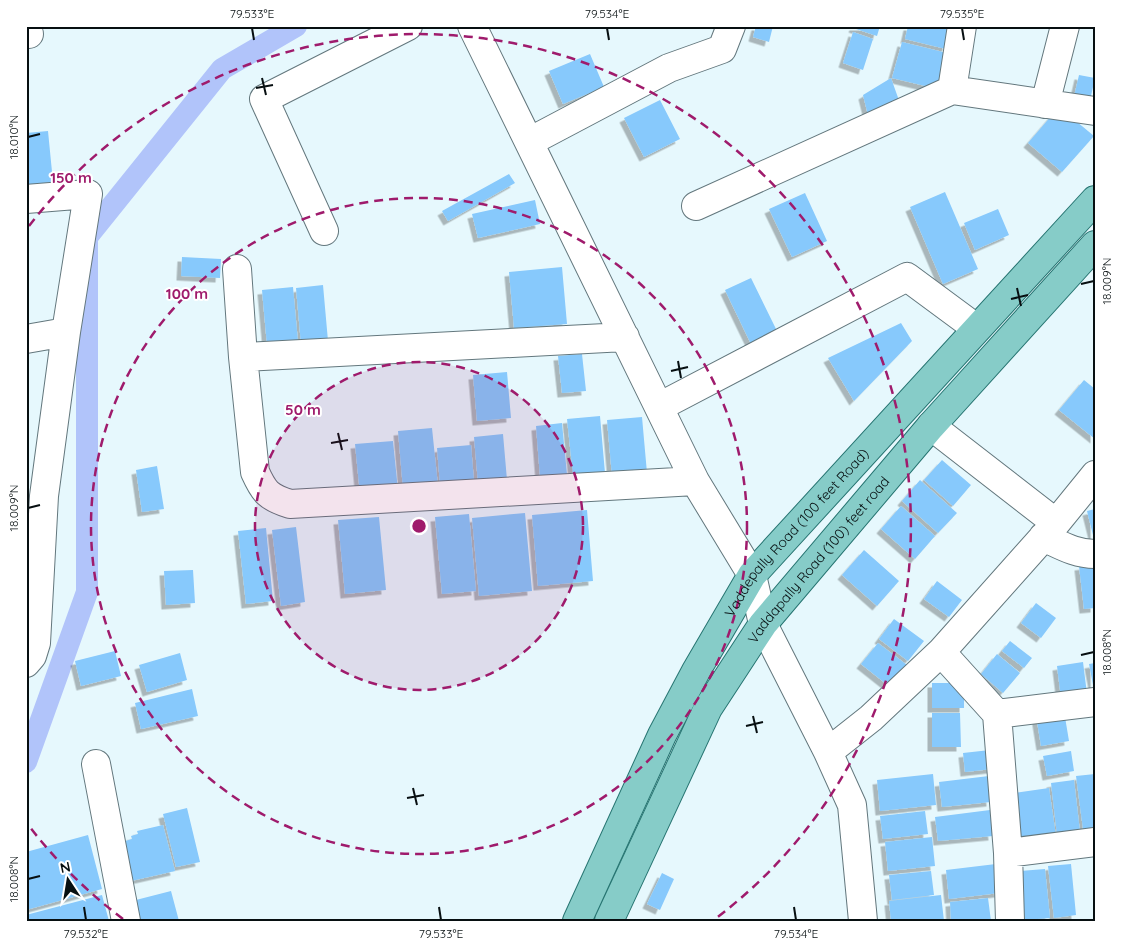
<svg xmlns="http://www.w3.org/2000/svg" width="1121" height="947" font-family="Quicksand,sans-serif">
<defs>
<filter id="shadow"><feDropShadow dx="-4.5" dy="4.5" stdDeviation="0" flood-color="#0004"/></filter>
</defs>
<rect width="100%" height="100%" fill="#e6f8fd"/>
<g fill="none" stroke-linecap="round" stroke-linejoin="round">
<!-- canal -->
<path stroke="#b1c4fa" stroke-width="22" d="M26,762l61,-170v-355l135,-168 74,-43"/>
</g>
<!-- building -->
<path fill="#87c9fc" filter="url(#shadow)" d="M756,26h17l-4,16 -16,-5z
M854,26h26l-3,10 -24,-8z
M908,26h44l-6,23 -41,-10z
M853,32l20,7 -10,31 -20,-7z
M902,42l45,11 -9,36 -46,-11z
M590,54l14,33 -41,17 -14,-33z
M1079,75l16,3 -6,27 -16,-4z
M891,78l10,28 -33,9 -5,-20z
M660,100l20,39 -36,18 -20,-39z
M1059,107l35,29 -32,36 -34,-29z
M48,131l5,51 -27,3v-52z
M509,174l6,9 -67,38 -6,-10z
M945,192l33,77 -35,15 -33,-77z
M805,193l22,48 -35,16 -23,-48z
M535,200l5,24 -62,14 -6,-24z
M998,209l11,26 -34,15 -11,-27z
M182,257l39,2 -1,19 -39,-2z
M562,267l5,57 -53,4 -5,-56z
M751,278l26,53 -26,13 -26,-54z
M323,285l5,56 -27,3 -5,-56z
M293,287l5,55 -31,3 -5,-55z
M901,323l11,18 -58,60 -26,-43z
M582,354l4,37 -24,2 -4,-37z
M507,372l4,46 -34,3 -4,-46z
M1084,380l11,9v50l-36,-29z
M600,416l5,57 -32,2 -6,-56z
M642,417l5,56 -35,3 -5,-56z
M562,423l5,51 -27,3 -4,-51z
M432,428l6,58 -35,3 -5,-58z
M503,434l4,46 -29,3 -4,-46z
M393,441l5,49 -38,4 -5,-50z
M471,445l3,36 -34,4 -3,-37z
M942,460l29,25 -18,21 -29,-26z
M157,466l7,43 -22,3 -6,-42z
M920,480l37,33 -19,20 -36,-32z
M901,506l34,30 -20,23 -34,-30z
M1095,509v30h-1l-7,-28z
M587,510l6,71 -55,5 -6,-71z
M525,513l7,78 -53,5 -7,-78z
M469,514l7,77 -34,3 -7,-77z
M379,517l7,73 -41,4 -7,-74z
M296,527l9,75 -24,4 -9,-76z
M266,528l7,73 -27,3 -8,-73z
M864,550l35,31 -22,25 -35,-31z
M1095,564v44l-11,1 -5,-43z
M193,570l2,33 -29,2 -2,-34z
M937,581l25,19 -13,17 -25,-18z
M1036,603l20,15 -15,20 -20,-15z
M894,619l30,22 -16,20 -29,-22z
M1010,641l22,17 -8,10 -22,-17z
M878,643l29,22 -17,22 -29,-23z
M115,651l6,25 -40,10 -6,-25z
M180,653l7,27 -40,12 -8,-27z
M997,654l23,19 -17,20 -22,-19z
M1083,662l4,32 -26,4 -4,-32z
M1095,663v27h-1l-5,-26z
M932,683h32v25h-32z
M192,689l6,27 -57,13 -6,-26z
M1064,711l5,30 -28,5 -5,-31z
M932,713h28l1,34h-29z
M990,750l2,19 -27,3 -2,-19z
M1071,751l3,20 -27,5 -4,-20z
M933,774l3,31 -56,6 -3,-31z
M1095,774v54l-12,1 -7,-53z
M989,776l2,26 -49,5 -3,-25z
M1074,780l6,52 -23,3 -6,-52z
M1049,788l7,48 -35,4 -7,-47z
M187,808l13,54 -24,5 -13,-53z
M990,810l3,26 -55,5 -3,-24z
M925,811l3,23 -45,5 -3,-23z
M163,825l12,46 -44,10 -9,-39 10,-3 -1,-3 7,-2 -1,-3z
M88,835l14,54 -76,21v-58z
M932,837l3,29 -47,5 -3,-29z
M996,864l3,29 -50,6 -3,-29z
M1071,864l5,51 -22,3 -6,-52z
M1045,869l5,49 -25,2 -5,-49z
M931,871l3,24 -42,5 -3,-25z
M662,873l12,6 -14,31 -13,-6z
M171,891l8,30h-42l-5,-20z
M102,895l7,26h-83v-6z
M941,895l3,26h-53l-2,-20z
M988,898l3,23h-40l-1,-19z"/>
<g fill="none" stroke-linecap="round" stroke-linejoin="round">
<!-- minor casing -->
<g stroke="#63777d" stroke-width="30">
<path id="minor" d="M472,26l223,455 57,94 11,49 65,128 24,53 11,116
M962,26l-10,64 143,21
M26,34h3
M1045,104l20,-78
M529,142l140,-74 53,-19 9,-23
M26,199l62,-5 -22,138 -22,164 -8,147 -4,13 -6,7
M696,206l256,-116
M324,231l-60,-132 144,-73
M237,269l6,88 12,115c9,20 13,25 35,32l405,-23
M26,339l40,-7
M243,357l382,-20
M659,407l248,-130 69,51
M931,426l125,97
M1043,537c18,8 32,17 52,17
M941,652l56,62 98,-12
M997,714l11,139 2,68
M828,752l43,-34 70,-66 115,-129 39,-48
M96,764l30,157
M1008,853l87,-11"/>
</g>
<!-- major casing -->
<g stroke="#267471" stroke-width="30">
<g id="major">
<path id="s1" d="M577,921l85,-186 34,-64 56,-96 343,-375"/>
<path id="s2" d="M609,921l99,-213 55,-84 168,-198 164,-181"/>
</g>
</g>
<!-- minor -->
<use href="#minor" stroke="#fff" stroke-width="28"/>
<!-- major -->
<use href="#major" stroke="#86ccc8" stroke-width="28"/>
</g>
<!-- ticks -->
<path fill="none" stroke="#070f11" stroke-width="2" d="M252,28l2,12M607,28l2,12M962,28l2,12M262,78l4,17M256,88l17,-3M28,137l12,-3M1081,284l13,-3M1017,288l4,18M1011,299l17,-4M678,361l3,17M671,371l17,-4M338,433l4,17M331,443l17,-3M28,508l12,-3M1081,655l13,-3M753,716l4,17M746,726l17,-4M413,788l4,17M407,798l17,-3M28,879l12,-3M84,907l2,13M439,907l2,13M794,907l2,13"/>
<!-- distance rings -->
<circle cx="419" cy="526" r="164" fill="#9f1b6c" fill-opacity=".12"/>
<g fill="none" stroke="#9f1b6c" stroke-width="2.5" stroke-dasharray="9 6">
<circle cx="419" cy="526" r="164"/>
<circle cx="419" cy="526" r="328"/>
<path d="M123 919A492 492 0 0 1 29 826M29 226A492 492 0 1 1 715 919"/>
</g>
<g text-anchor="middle" stroke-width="4" stroke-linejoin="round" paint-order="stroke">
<!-- street labels -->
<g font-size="14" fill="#070f11" stroke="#fff">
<text dy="5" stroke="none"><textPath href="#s1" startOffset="449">Vaddepally Road (100 feet Road)</textPath></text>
<text dy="5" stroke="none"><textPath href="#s2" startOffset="420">Vaddapally Road (100) feet road</textPath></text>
</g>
</g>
<circle cx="419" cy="526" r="8" fill="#9f1b6c" stroke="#fff" stroke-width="2.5"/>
<g font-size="15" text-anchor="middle" font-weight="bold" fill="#9f1b6c" stroke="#fff" stroke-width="4" stroke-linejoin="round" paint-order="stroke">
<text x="71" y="183">150 m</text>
<text x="187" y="299">100 m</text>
<text x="303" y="415">50 m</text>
</g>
<!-- border -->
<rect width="1121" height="947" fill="none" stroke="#ffffff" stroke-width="55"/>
<!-- north arrow -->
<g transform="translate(68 880) rotate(348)" stroke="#ffffff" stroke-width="4" paint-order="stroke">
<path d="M0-4L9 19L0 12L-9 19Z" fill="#070f11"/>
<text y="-8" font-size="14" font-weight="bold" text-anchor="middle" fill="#070f11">N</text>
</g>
<rect x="28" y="28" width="1066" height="892" fill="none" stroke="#070f11" stroke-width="2"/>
<g font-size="12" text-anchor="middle" fill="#070f11">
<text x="252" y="18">79.533°E</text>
<text x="607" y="18">79.534°E</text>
<text x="962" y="18">79.535°E</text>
<text transform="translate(14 137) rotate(-90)" y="4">18.010°N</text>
<text transform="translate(1107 281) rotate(-90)" y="4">18.009°N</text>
<text transform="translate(14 508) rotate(-90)" y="4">18.009°N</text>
<text transform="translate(1107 652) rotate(-90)" y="4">18.008°N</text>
<text transform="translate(14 879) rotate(-90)" y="4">18.008°N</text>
<text x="86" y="938">79.532°E</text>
<text x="441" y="938">79.533°E</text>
<text x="796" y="938">79.534°E</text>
</g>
</svg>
